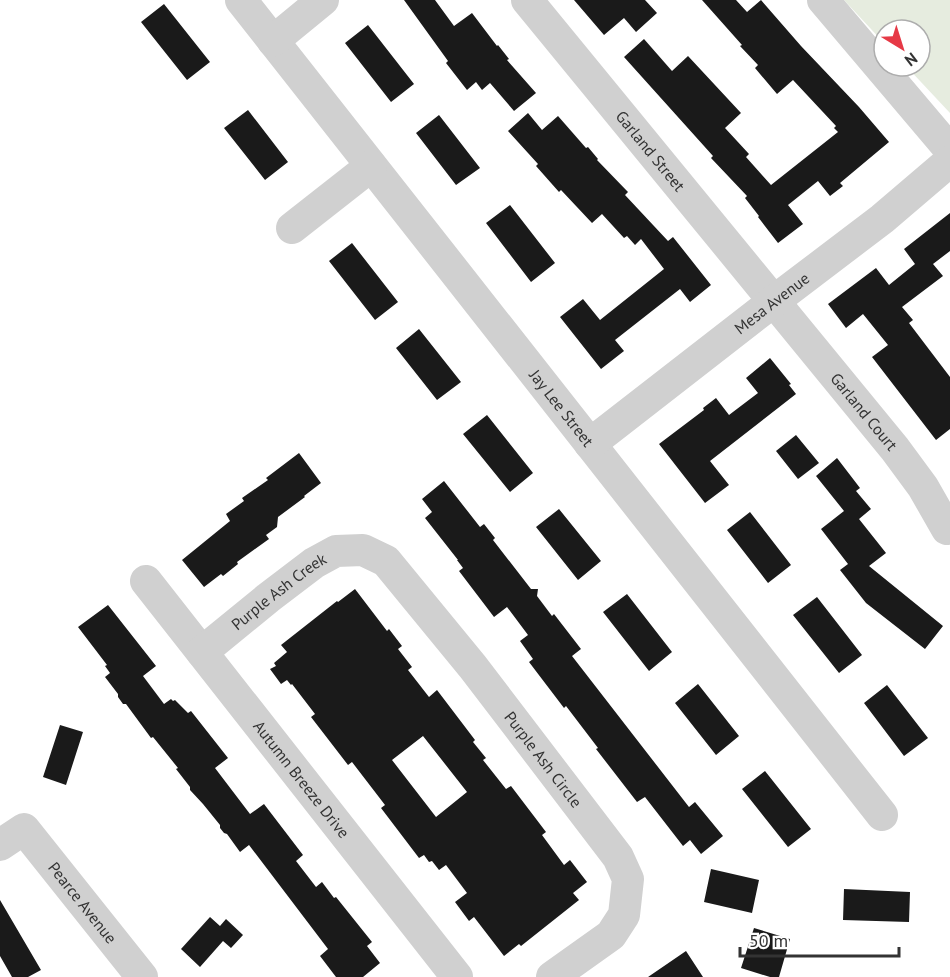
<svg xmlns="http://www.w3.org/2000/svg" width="950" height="977" font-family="'PT Sans',sans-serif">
<rect width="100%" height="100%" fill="#fff"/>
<!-- green -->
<path fill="#e6ecdf" d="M844,0h106v113l-44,-47h14v-36h-36v13z"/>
<!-- building -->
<path fill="#1a1a1a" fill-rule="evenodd" d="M404,0h31l19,26 18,-13 25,33 1,-1 11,14 -2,1 29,33 -22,18 -24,-28 -8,7 -6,-8 -9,8 -21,-27 2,-2z
M574,0h71l12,13 -21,19 -12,-14 -20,17z
M702,0h34l11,12 14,-12 40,46 58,61 30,35 -49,41 3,3 -13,10 -12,-15 -30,24 15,19 -25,19 -20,-26 1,-1 -14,-18 2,-2 -36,-38 2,-2 -89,-99 20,-18 28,32 16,-15 53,57 -16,15 24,26 -3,3 25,28 67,-53 -4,-4 2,-2 -43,-46 -16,14 -22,-26 3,-3 -18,-19 2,-1z
M164,4l46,58 -23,18 -46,-58z
M368,25l46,59 -23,18 -46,-59z
M248,110l40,52 -23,18 -41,-52z
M528,113l14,17 16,-14 28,32 2,-1 10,12 -1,1 31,32 -3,3 43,46 5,-4 38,48 -21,17 -10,-13 -65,51 9,11 -23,18 -41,-52 23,-18 17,21 64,-51 -23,-30 -6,6 -8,-9 -3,2 -22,-24 -10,9 -31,-33 -2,2 -23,-26 2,-2 -30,-33z
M439,115l41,53 -24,17 -40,-52z
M510,205l45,58 -24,19 -45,-59z
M950,213v38l-17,13 10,12 -41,31 11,13 -4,3 41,54v52l-14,11 -64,-83 16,-12 -25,-31 -17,14 -18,-24 48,-36 13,17 26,-21 -11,-15z
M352,243l46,59 -23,18 -46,-59z
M419,329l42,53 -24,18 -41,-52z
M770,358l21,26 -2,1 7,9 -86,67 19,24 -24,18 -46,-59 45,-34 -1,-2 13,-10 13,17 29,-22 -12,-15z
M487,415l46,58 -23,19 -47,-58z
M796,435l23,28 -21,16 -22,-28z
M299,453l22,30 -17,13 1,1 -27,20 -1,10 -11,8 3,4 -32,23 1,2 -15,12 -2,-2 -17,13 -22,-27 48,-39 -4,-7 18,-13 -2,-3 26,-18 -2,-2z
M837,458l23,30 -4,3 15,18 -12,10 27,34 -17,13 74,60 -18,23 -59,-46 -26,-33 8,-6 -27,-35 23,-18 -28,-35z
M444,481l36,46 4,-3 11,14 -2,2 38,49h7l-1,7 15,20 2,-2 27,35 -9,7 117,151 6,-5 28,34 -22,18 -11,-14 -7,6 -38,-49 -8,5 -41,-53 2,-1 -32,-42 -2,2 -35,-46 4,-3 -13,-18 8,-6 -21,-28 -13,10 -35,-46 4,-3 -6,-8h1l-33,-42 7,-6 -10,-13z
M559,509l42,52 -23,19 -42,-53z
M750,512l41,53 -23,18 -41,-53z
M355,589l32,42 2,-2 13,17 -4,3 14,18 -4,3 21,27 8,-7 38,50 -2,2 13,16 -3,2 23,29 5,-3 35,46 -4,3 22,30 6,-5 17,22 -14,11 6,7 -58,46 -2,-2 -15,12 -30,-39 -5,4 -14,-19 12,-9 -21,-28 -7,5 -7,-9 -3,1 -5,-7 -5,3 -38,-50 4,-3 -33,-43 -4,3 -37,-48 4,-3 -23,-30 -1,1 -4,-5 -6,4 -11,-15 6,-3 -2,-3 13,-11 -6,-7 56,-44 1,1zM423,736l44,56 -31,25 -44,-57z
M627,594l45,58 -23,19 -46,-59z
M817,597l45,58 -23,18 -46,-58z
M108,605l48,61 -13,10 21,28 7,-5 2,2 2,-1 13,13 3,-2 37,47 -13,10 35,46 14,-10 39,51 -7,6 20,26 6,-5 12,16 2,-1 36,45 -5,4 13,17 -17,14h-27l-16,-21 8,-7 -79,-104 -9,7 -13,-18 -3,-1 -4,-5v-3l-17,-21 -13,-14v-3l-14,-18 2,-1 -25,-31 -2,1 -25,-34h-3l-5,-7v-3l-13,-17 5,-4 -5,-7 2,-1 -29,-38z
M698,684l41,52 -23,19 -41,-52z
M887,685l41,53 -24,18 -40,-53z
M60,725l23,7 -17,53 -23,-8z
M765,771l46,58 -23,18 -46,-58z
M711,869l48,11 -7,33 -48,-11z
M844,889l66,3 -1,30 -66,-2z
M0,900l41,70 -13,7h-16l-12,-21z
M210,917l10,9 6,-7 17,16 -12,13 -8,-7 -23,26 -19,-18z
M754,928l36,11 -11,38h-9l-29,-9z
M686,951l17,26h-55z"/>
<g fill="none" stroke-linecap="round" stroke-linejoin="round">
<!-- minor -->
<g stroke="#d0d0d0" stroke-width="32">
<path id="s1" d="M241,0l641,815"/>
<path id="s2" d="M527,0l368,449 28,38 24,42"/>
<path d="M823,0l127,150"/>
<path d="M273,41l50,-41"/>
<path d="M292,228l79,-62"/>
<path id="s3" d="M590,444l184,-143 108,-82 68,-58"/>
<path id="s4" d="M146,581l311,396"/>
<path id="s5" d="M202,652l66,-54 46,-35 22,-12 27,-1 23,11 87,106 145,190 10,22 -4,36 -13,20 -59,42"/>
<path id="s6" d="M0,845l24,-16 118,148"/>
</g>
</g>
<g text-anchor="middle" stroke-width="6" stroke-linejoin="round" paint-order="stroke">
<!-- street labels -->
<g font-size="16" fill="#333" stroke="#fff">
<text dy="6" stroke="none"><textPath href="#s2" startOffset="195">Garland Street</textPath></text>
<text dy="6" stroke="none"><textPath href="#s3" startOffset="230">Mesa Avenue</textPath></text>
<text dy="6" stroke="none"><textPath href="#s1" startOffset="519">Jay Lee Street</textPath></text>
<text dy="6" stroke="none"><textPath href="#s2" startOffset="532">Garland Court</textPath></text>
<text dy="6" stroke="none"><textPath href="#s5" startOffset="98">Purple Ash Creek</textPath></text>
<text dy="6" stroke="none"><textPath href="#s5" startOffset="474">Purple Ash Circle</textPath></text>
<text dy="6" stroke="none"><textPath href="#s4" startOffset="252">Autumn Breeze Drive</textPath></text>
<text dy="6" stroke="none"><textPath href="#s6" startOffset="123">Pearce Avenue</textPath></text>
</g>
</g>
<!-- north arrow -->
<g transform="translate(902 48) rotate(142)"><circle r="28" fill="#ffffff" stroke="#adadad" stroke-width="1.5"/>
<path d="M0-4.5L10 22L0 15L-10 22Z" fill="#e63946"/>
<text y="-9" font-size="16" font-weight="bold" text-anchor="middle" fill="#333333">N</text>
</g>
<!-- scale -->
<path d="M740 947v9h159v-9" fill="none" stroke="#333333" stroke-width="3"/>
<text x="749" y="947" font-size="18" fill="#333333" stroke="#ffffff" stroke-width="4.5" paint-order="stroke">50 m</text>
</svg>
